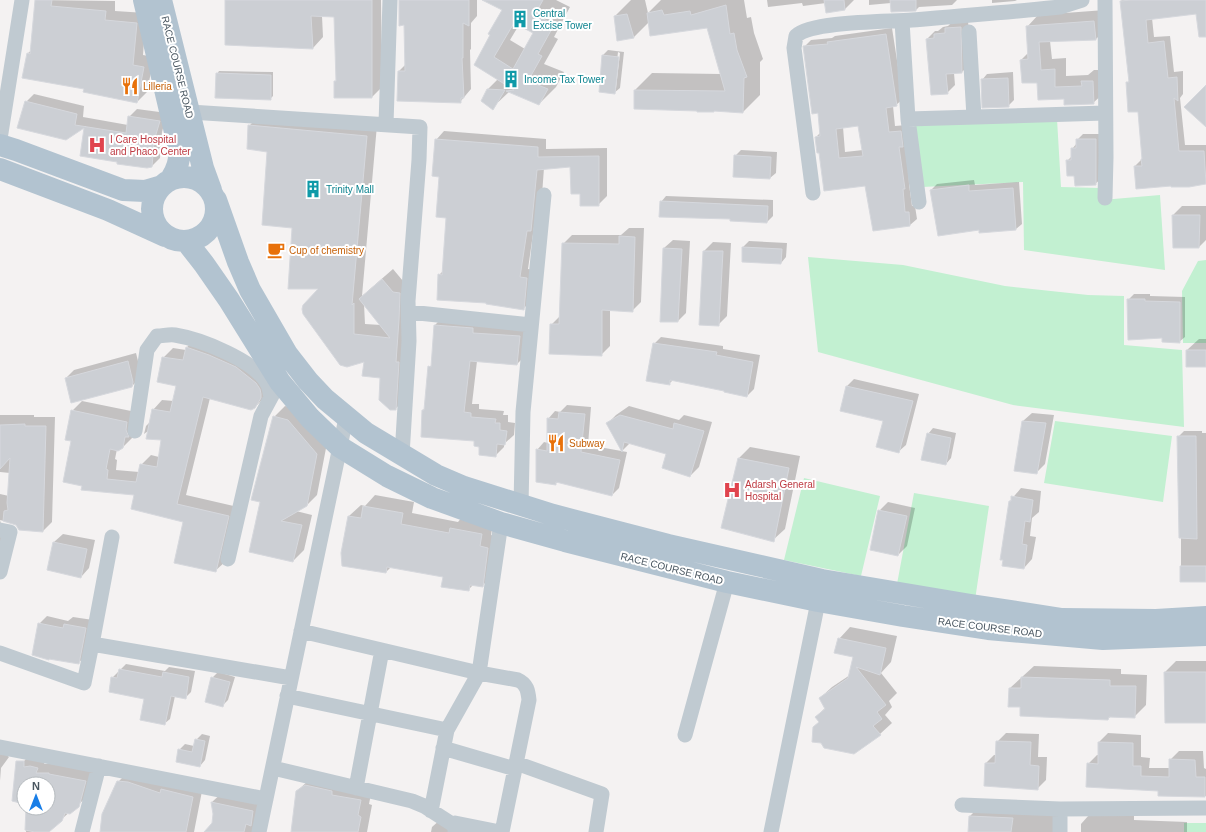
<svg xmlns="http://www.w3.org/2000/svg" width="1206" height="832" font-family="Arial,sans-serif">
<rect width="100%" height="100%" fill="#f4f2f2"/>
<!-- green -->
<path fill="#c2f0d1" d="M1057,119l4,68 39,1 2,12 58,-5 5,75 -141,-20 -1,-68 -101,5 -8,-63z
M808,257l95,8 102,21 83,9 36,1v49l58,5 2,77 -171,-22 -195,-53z
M1206,260v83h-23l-1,-52 16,-30z
M1055,421l117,15 -9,66 -119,-19z
M804,478l76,18 -19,80 -77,-16z
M914,493l75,13 -14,94 -78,-16z
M1184,823h22v9h-22z"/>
<!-- shadow -->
<path fill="#0003" fill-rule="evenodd" d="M36,0l79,1v10l31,2 -3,42 11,2 -7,35 -10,10 -109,-49 4,-3z
M226,0h155l1,87 -10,10 -37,-15 2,-3 -2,-63h-13l1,21 -10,11z
M400,0h77v16l-6,7v26l-1,1 1,39 -11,13 -61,-31 7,-7 -1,-40z
M484,0h72l14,7 -16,30 4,2 -14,25 20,8 -8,15 -17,17 -29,-13 -18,17 -4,-19 10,-10 -23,-14 28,-55zM519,25l15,8 -9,16 -15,-9z
M631,0h14l3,13 13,-13h83l3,18 4,-1 3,16 9,26 -3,3v33l-17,17 -28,-2 -1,1 -16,-1 -63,-20 17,-17 69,1 -13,-47 -59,-5 -15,15 -16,3 -3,-24z
M767,0h87l-9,9 -19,-6 -23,3 -1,-3 -34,4z
M869,0h88l-5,5 -33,2 -3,3 -25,-7 -22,2z
M992,0h25l-2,1 -23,2z
M1122,0h84v27l-9,-14 -45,5 2,19 16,-1 4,36 9,-1v23l-3,4 5,47h21v38l-18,3 -53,-20 8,-8 -5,-47 -11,-28 3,-3 -9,-79z
M1105,10l2,18 -11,11 -46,2 2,18 14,-1v18l22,-1 6,-5h10l1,22 -12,11 -28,-5 -27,-16 -17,-22 8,-8 -2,-25 11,-12z
M968,19l2,45 -8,8 -8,1 1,12 -8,8 -20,-54 8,-8h3l5,-4 5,-1 6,-6z
M892,28l11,71 -7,6 -3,1 2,20 12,-1 2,59 3,22h3l2,13 -7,6 -36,5 -8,-45 -46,-33 -4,-15 5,-5 -3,-20 -14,-65 7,-7 21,-2 3,-2zM859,124l4,26 -18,2 -2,-25z
M608,50l16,2 -4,36 -6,5 -12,-37zM618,52l2,1 -4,35h-2z
M219,71l54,1v24l-3,3 -53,-25z
M1013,72l1,28 -6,6 -26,-26 5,-6z
M34,94l50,12 -1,11 45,8 1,-8 8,-8 30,4 -5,19 -2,26 -8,8 -71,-11 5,-29 -20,13 -40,-37z
M260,115l117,10 -15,171 31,-27 10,12 3,118 -11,10 -14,-31 -16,-18 -45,-72 -26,-61 -26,-76 -19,-25zM364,304l17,21 -16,-1z
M444,131l102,8v10l61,-1v48l-9,9 -17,-12 -10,-27 -27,2 -4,54 -6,5 -6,42 7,1 -3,30 -9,9 -36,-7 -48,-27 4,-4 4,-54 -7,-41 -4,-36z
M1083,134h18v45l-6,5 -20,-9 -8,-14 5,-5v-7l5,-6v-3z
M741,150l36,2 -1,21 -6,5 -35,-22z
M974,180l1,5 44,-3 3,42 -6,5 -36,3v-3l-41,5 -8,-44 6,-6z
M666,196l107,4v16l-6,6 -106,-20z
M1182,206h24v34l-7,7 -26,-32z
M629,228h15l-3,74 -8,8 -23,-1v37l-9,9 -50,-30 9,-9 3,-72 9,-9h49z
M673,240l17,1 -4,72 -8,8 -14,-73z
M749,241l38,2 -1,14 -5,6 -38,-16z
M713,242l18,1 -4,73 -9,9 -14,-74z
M1134,294h16v2l35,1v40l-6,5 -16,-5 -35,-37z
M443,317l85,11 -2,27 -9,9 -40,-3 -5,43h7v5l25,2 -1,4h5v7l7,1 -1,12 -10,9v3l-9,9 -20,-16 -52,-30 2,-2 4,-41 3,-2 3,-40z
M661,337l62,9v3l37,6 -6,34 -7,7 -22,-6 -52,-10 -4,4 -15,-40z
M197,338l68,36v23l-10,10 -45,-9 -24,97 52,12 -13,55 -10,9 -30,-50 -50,-27 -52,-9 -11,-45v-29l10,-10 54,11 -3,25 -10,10 -6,2 -2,10 2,1 -1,10 23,2 2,-7 10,-10 8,2 3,-18 -14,-8 -4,3 2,-8 4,-4 3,-12 9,-10 12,1 3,-15 -14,-28 10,-10 13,2 1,-3z
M1199,339h7v27l-19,-16z
M136,353l5,20v4l-9,9 -66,-8 8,-8z
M854,379l65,15 -13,51 -8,7 -14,-32 -43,-10 6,-24z
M567,405l24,2 -3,38 39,7 -8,36 -7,7 -54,-13 -3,2 -18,-34 7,-8 4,1v-24l7,-8 5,1z
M285,406l14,4 28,33 -10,52 -11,11 -10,5 16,4 -8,35 -11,11 -32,-60 13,-84z
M629,406l50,14 5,-5 28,7 -13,45 -9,9 -23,-22 -37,-11 -8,8 -15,-27 9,-9z
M1032,413l22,2 -9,49 -9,9 -13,-52z
M0,415h34v2h21l-3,105 -9,9 -43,-11 1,4 3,4 -4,46v-80l9,2 1,-23 -10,-1z
M933,428l23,5 -5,25 -5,6 -18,-30z
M1184,431h18v2h4v148h-25v-44l-3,-100z
M750,447l50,9 -15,73 -12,11 -34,-82z
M1021,488l20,3 -2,21 -7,6 -2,18 6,1 -4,22 -8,9 -14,-67z
M375,495l39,7 -2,11 46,9 4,-5 31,6 -2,12 8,2 -5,37 -12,12 -8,-2 -6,6 -24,-14 -53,-9 -5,5 -37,-56 12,-11 4,1z
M888,502l27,6 -8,38 -9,9 -19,-44z
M63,534l32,6 -6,28 -8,9 -27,-35z
M47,616l21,5 5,-4 20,3 -7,36 -8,7 -39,-39z
M850,627l47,9 -6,26 -10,11 16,20 -8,8 3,6 -7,8 7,8 -12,11 -60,-13 -4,-4 10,-10 -6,-9 12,-11 18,-12 4,-19 -15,-17z
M1176,661h30v61l-41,-50z
M126,664l39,7 4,-4 26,4 -4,21 -6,6 -10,-2 -5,23 -6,5 -18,-26 -34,-20 6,-6h1l1,-2z
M1034,666l87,3v5l26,1 -1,30 -12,12 -23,-1 -3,3 -98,-31z
M218,672l17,5 -7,23 -5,5 -11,-27z
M1006,733l33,1 -1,23h9l-1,23 -8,8 -52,-25 8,-8h3v-13z
M1108,733l33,2v22l9,1 -1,10h21v-8l9,-9h24l1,17 2,1v27l-47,-1v-5l-71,-26 9,-9h2v-13z
M202,734l8,2 -5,24 -5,6 -21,-16 6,-6 9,2 2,-6z
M0,742l2,9 7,6 -8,11 -1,13z
M26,759h21l-3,5h14l36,8 -6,24 -41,36h-21l1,-24h21v-24h-24v19l-8,-34z
M129,771l74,15 -9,46h-93l17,-50z
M309,780l63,9 -3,15 3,1 -5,27h-75l5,-41z
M224,791l40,9 -6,32h-53l8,-9 1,-9 -2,-12z
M978,808l81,8 6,16h-96l1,-16z
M1089,815l45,1v4l53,2v10h-106v-8z
M441,819l17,13h-27l1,-5z"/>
<!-- building -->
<path fill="#cccfd4" stroke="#d6d8dd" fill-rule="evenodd" d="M35,0h17l-1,6 55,5 -1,9 32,3 -4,42 11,2 -7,36 -54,-11 1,-3 -62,-11 5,-25 3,1z
M225,0h147v98h-38v-17h2l-2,-64 -23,-1 2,33 -88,-4z
M399,0h70v26l-6,-3v35h-1l2,40h-3v5l-64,-2 1,-30h7l-1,-46 -5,1z
M482,0h61l-8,14 19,11 -16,29 4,2 -14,25 20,8 -9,16 -33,-14 8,-1 -40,-25 16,-30 -2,-1 14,-24zM514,23l19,10 -20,36 -19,-12z
M824,0h20l1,10 -19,3z
M890,0h26v11l-25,1z
M1132,0h74v37h-7l-3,-23 -50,6 2,23 16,-2 4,37 9,-1 1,24 -4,-3 5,53h25l2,33 -17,3h-18v-1l-35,3 -2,-23h8l-1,-7h1l-4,-47h-10l-2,-30h3l-9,-81z
M726,5l4,29 4,-1 3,17 10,27 -3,1 -1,35 -29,-2v1h-17v-1l-63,-2v-19l91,1 -18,-63 -57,8 -3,-23 15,-3 2,5 26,-4 1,4z
M627,14l7,24 -17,3 -3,-25z
M1094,21l2,19 -57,2 2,28 14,-1v18l27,-1 -1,-5h12l1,23 -30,1v-6l-26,1 -1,-17h-15l-2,-23 8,-1 -2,-33z
M961,27l1,46 -16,1 2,20 -17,1 -5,-56 8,-1v-4l11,-1v-5z
M886,34l11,72 -11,2 3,24 12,-1 2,16h-4l6,42h-2l2,23h4l1,14 -37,5 -8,-45 -41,5 -5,-38h-2l-2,-16 5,-1 -2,-23 -6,1 -9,-68 25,-2 -1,-2zM858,126l5,30 -24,2 -3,-29z
M602,55l17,2 -4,37 -16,-2z
M216,73l55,2v25l-56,-2z
M1008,78l1,29 -27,1 -1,-29z
M1206,85v42l-22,-20z
M487,89l18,1 -12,20 -12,-9z
M25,101l52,13 -2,11 51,8 2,-17 32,5 -6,20 -2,26 -5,1 -30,-4v-2l-37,-6 4,-28 -18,12 -49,-12z
M248,125l119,11 -15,169 2,-2v31l36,4 -31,-39 23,-20 11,13 7,1 -1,27 -3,42h3l-3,48h-6l-11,-10 1,-22 -18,-2 2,-14 -17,5 -7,-2 -37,-51 -1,-5 1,-4 15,-16h-30l4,-61 -30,-3 5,-73 -20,-3z
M435,139l103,8v10l61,-1v50h-19v-12h-9l-1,-27 -33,3 -6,61h-4l-7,46 7,1 -3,32 -38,-6v-1l-49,-3 1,-26 4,1 4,-57 -10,-1 3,-40 -7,-1z
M1076,139h20v46l-21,1 -1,-10h-7l-1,-16h5v-12h5z
M734,155l37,2 -1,22 -37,-2z
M969,185v6l44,-3 3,42 -37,3v-3l-41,6 -8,-46z
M660,201l108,5 -1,17 -37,-2v-2l-71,-2z
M1172,215h28l-1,33h-26z
M619,236l16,1 -2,75 -31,-2v46l-53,-2 1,-30h9l3,-81 57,1z
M742,247l40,2 -1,15 -39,-2z
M663,248l19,1 -4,73h-18z
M703,251h20l-4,75 -20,-1z
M1127,299h18v2l35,1v41l-18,-1v-4l-34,2z
M434,325l39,3v5l47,3 -3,29 -47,-4 -6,51 7,1v4l25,2 -1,4h5v7l7,1 -2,14 -8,-1 -1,13 -17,-2v-8l-5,-1v-5l-53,-4 1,-27h2l4,-44 3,1z
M653,343l64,9 -1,3 37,7 -6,35 -23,-5v-1l-54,-11v5l-24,-4z
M186,347l23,8 27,12 20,16 4,6 1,5v4l-6,10 -4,2 -48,-13 -26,107 52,12 -13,56 -42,-9 9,-41 -52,-13 3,-14 -53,-5 1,-4 -19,-4 8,-41 -6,-1 6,-30 56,12 -1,8 3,7h-4l-2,11 -5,3 -8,-2 -4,20 2,1 -1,9 29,3 4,-18 17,3 4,-27 -15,-1 6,-30 18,3 6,-26 -19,-4 5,-25 21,3z
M1186,350h20v17h-20z
M128,361l5,21 -1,5 -61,16 -6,-25z
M846,386l67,15 -14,52 -23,-6 7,-26 -43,-10z
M559,412l26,2 -4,38 39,8 -8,36 -56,-14v3l-20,-3v-33l11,2v-33l11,1z
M620,415l53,14 1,-6 30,8 -14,46 -28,-9 4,-14 -42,-12 -2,10 -16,-29z
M273,416l15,4 29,34 -10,52 -26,15 21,4 -9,37 -44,-10 11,-50 -9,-2z
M1022,421l24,2 -9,51 -23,-3z
M25,424v2h21l-3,106 -24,-2 -3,-5 -13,-4 1,-10 4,-1 -1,-7 3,-45 -10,11v-44z
M927,433l24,5 -5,27 -25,-5z
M1177,436h19l1,103 -18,-1z
M738,458l51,10 -15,74 -53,-14z
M1011,496l22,4 -3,22 -5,-1 -3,23 5,1 -3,24 -22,-3 1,-6h-3l9,-59h2z
M363,506l40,7 -2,11 48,9 1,-5 32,6 -2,12 8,2 -5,39 -13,-2 -1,6 -28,-4 2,-10 -56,-10 -1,6 -44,-7 -1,-13 7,-37 13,2z
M878,510l29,6 -9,40 -28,-6z
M53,542l34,7 -6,29 -34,-8z
M1180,566h26v16h-26z
M38,623l25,5 1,-4 22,4 -7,36 -30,-5v1l-17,-5z
M838,638l48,10 -6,27 -24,-8 30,38 -9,7 5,7 -9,7 8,9 -27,19 -30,-6 -3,-5 -9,-1 1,-15 6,-5 -4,-5 10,-8 -6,-11 29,-20 5,-21 -19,-4z
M119,669l43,8 1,-5 26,5 -3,22 -15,-3 -6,29 -25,-5 4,-21 -35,-7 2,-15 6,1z
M1164,672h42v51h-41z
M211,677l19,5 -7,25 -18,-5z
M1021,677l89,3v6h26l-1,32 -26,-1 -1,3 -88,-4v-9h-12l1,-19h12z
M195,739l10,2 -5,26 -24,-5 2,-13 14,3z
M996,741l35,1 -1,23 9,1 -1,24 -54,-4 1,-23h10z
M1098,742l35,1v23h8v10l28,1v-18l26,1 1,17h9v20l-47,-1v-5l-72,-4 1,-24 11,1z
M16,761h8v6l6,-1 8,2 -2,5h13v1l37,7 -7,26 -9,7 -5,-1 -3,8 -13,11h-14l-10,-2 1,-22h22v-24h-24v20l-12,-3z
M117,781l11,1 32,11 1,-4 32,8 -7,35h-86l2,-18z
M305,785l27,6v4l29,5 -3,15 3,2 -3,15h-67l5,-41z
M211,802l42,9 -2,15 -5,-2 -2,8h-40l8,-9 1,-9z
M969,816l44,2 -2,14h-43z"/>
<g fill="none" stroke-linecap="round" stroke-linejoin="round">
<!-- minor -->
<path stroke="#c0cad1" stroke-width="15" d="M1105,0l1,157 -1,41
M902,21l6,98 11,83
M969,32l5,85
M190,112l230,15 -1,33 -11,141 1,40 -7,114
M908,119l197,-6
M386,124l4,-124
M0,139l22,-139
M813,193l-19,-145 2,-12c16,-15 91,-14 116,-16 49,-4 99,-8 148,-13l22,-7
M409,312l122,13
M135,431l12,-81 10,-14c6,0 12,-2 18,-1 25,4 82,26 93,50 2,4 2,9 3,12
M521,505l2,-93 21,-217
M0,530l10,2 -10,40
M228,559l33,-143 14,-26
M301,631l178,42 39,7c9,4 10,11 11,20l-27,132
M92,644l20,-107
M0,653l84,30 8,-39 199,34
M287,696l160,34
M685,735l42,-153
M0,747l266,52
M443,748l72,21
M516,763l86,31 -6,38
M273,768l139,33 12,5 28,18
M356,788l26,-138
M962,805l98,4 146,-1
M431,811l16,-81 32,-57 22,-150
M455,831v-4l-3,-3 3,-1 45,9
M82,832l17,-66
M259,832l87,-414
M771,832l49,-240
M1060,832v-23"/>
<!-- primary -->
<path stroke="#b2c3d0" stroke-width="22" d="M144,0l35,149c1,12 -2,20 -8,30
M161,0l42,168 8,22
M0,145l16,5 107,40 22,1 17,-5
M0,169l108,41 57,26
M152 209a32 32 0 1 1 64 0a32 32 0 1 1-64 0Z
M216,200l22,62 12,28 37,64 21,27 17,18 41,34 70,42 28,12 89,28 115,30 154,35 149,25 91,14 94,1 50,-3
M186,241l18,23 25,36 51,82 30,36 30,29 47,29 45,22 69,25 64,18 162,41 91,19 85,15 85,13 115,10 103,-4"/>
</g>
<!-- icons -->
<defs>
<g id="building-bare" transform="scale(1.38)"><path d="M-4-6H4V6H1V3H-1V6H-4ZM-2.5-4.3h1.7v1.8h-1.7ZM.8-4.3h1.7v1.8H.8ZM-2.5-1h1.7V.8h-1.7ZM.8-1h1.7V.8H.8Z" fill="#0f9aa8" stroke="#fff" stroke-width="2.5" paint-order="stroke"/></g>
<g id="restaurant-bare" transform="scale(1.38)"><path d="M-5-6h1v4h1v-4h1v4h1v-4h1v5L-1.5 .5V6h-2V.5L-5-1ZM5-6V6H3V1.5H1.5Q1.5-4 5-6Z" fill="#e8710a" stroke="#fff" stroke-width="2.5" paint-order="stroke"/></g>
<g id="hospital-bare" transform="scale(1.38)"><path d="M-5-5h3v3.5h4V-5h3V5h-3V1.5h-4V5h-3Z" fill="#e0444e" stroke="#fff" stroke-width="2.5" paint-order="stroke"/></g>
<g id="cafe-bare" transform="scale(1.38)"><path d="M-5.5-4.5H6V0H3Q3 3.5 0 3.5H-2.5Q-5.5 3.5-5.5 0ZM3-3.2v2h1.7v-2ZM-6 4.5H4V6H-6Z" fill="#e8710a" stroke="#fff" stroke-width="2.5" paint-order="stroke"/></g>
</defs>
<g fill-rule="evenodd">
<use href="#building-bare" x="520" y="19"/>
<use href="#building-bare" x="511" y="79"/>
<use href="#restaurant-bare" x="130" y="86"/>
<use href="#hospital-bare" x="97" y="145"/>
<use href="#building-bare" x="313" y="189"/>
<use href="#cafe-bare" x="276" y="250"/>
<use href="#restaurant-bare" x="556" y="443"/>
<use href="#hospital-bare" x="732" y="490"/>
</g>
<g text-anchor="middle" stroke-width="4" stroke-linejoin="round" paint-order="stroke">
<!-- culture labels -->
<g font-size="10" fill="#0d838f" stroke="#fff" text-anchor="start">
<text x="533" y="17">Central<tspan x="533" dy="12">Excise Tower</tspan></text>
<text x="524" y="83">Income Tax Tower</text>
<text x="326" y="193">Trinity Mall</text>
</g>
<!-- street labels -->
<g font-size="10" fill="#495660" stroke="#fff">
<text transform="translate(178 67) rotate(76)" y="4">RACE COURSE ROAD</text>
<text transform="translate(672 568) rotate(14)" y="4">RACE COURSE ROAD</text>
<text transform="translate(990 627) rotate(7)" y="4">RACE COURSE ROAD</text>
</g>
<!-- food labels -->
<g font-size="10" fill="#c56008" stroke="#fff" text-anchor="start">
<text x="143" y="90">Lilleria</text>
<text x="289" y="254">Cup of chemistry</text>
<text x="569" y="447">Subway</text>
</g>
<!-- health labels -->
<g font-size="10" fill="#be3a42" stroke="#fff" text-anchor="start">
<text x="110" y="143">I Care Hospital<tspan x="110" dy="12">and Phaco Center</tspan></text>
<text x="745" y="488">Adarsh General<tspan x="745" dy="12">Hospital</tspan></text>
</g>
</g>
<!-- north arrow -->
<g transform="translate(36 796)"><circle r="19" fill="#ffffff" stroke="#b6bbbf"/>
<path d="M0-3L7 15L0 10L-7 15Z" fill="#197ee7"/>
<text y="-6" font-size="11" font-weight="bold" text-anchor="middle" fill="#495660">N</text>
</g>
</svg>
